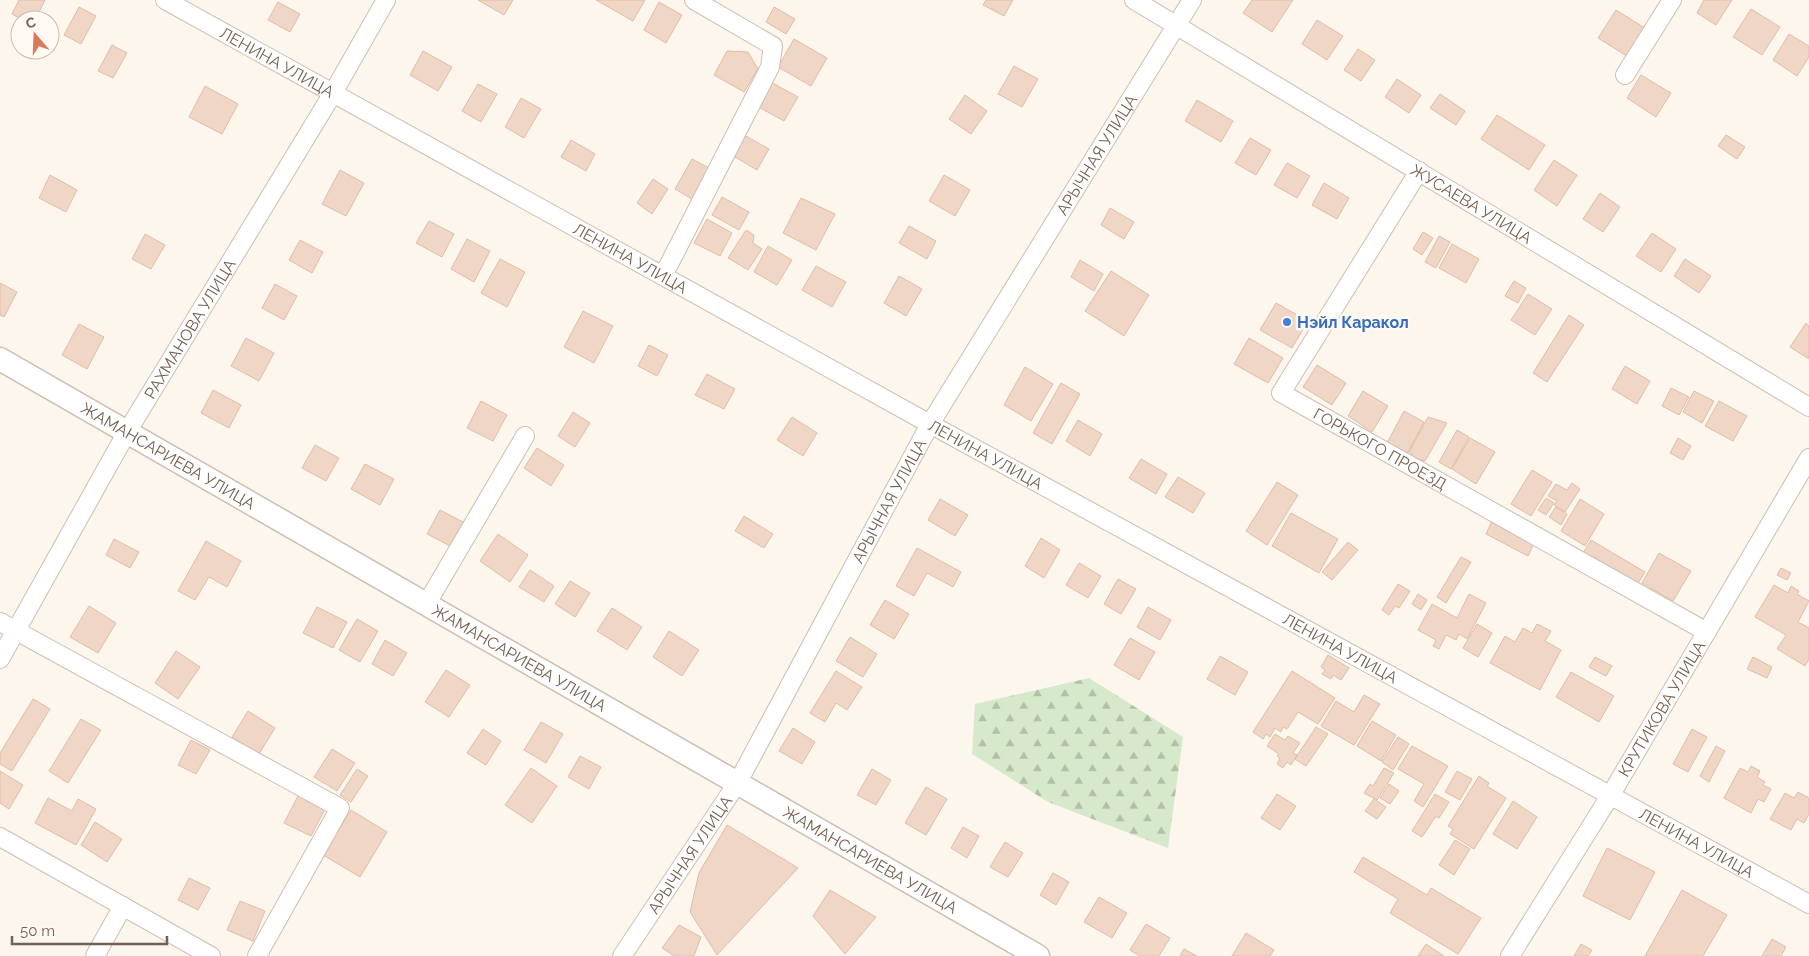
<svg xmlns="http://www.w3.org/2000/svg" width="1809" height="956" font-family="Raleway,sans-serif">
<defs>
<pattern id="forest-firs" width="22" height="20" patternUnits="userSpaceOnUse" patternTransform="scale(1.25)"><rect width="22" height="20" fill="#d7e9cb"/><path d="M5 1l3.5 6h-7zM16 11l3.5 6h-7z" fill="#b3c0a7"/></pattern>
</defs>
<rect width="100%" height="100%" fill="#fcf6ec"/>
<!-- forest -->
<path fill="url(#forest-firs)" d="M1089,678l94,59 -15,111 -120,-46 -76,-48 3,-50z"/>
<!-- building -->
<path fill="#f0d6c5" stroke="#e1bda7" d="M19,0h26l-10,20h-12l-11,-6z
M478,0h35l-9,15z
M596,0h49l-12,21z
M986,0h27l-9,16 -21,-11z
M1252,0h41l-21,32 -29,-19z
M1704,0h28l-16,25 -19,-12z
M278,2l22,12 -10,18 -22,-12z
M659,2l23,13 -16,28 -22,-13z
M79,7l17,9 -15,28 -17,-9z
M774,7l21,12 -9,15 -20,-12z
M1751,9l29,18 -18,28 -29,-18z
M1616,10l32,20 -18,28 -32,-20z
M1317,20l26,16 -16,24 -25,-16z
M1789,34l20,12v11l-12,19 -24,-16z
M794,39l33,19 -16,28 -33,-19z
M112,45l15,8 -14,25 -15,-7z
M1358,49l17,11 -14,21 -17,-11z
M423,51l29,16 -14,24 -28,-16z
M727,51l21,1 10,17 -14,23 -30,-17z
M1014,66l24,13 -16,28 -24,-13z
M1641,75l30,18 -15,24 -29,-19z
M1397,79l24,16 -12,18 -24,-16z
M769,81l29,16 -14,24 -29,-16z
M478,84l19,10 -16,28 -19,-11z
M205,86l33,18 -16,30 -33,-17z
M1440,94l25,17 -9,14 -26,-17z
M965,95l22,16 -16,23 -22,-15z
M521,98l20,11 -17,29 -19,-11z
M1197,100l36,21 -12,21 -36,-21z
M1497,115l48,30 -16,25 -48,-31z
M742,134l27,15 -12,21 -27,-16z
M1726,135l19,12 -8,12 -19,-13z
M1250,138l21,12 -15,25 -21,-12z
M571,140l24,14 -9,17 -25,-14z
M692,159l17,9 -17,31 -17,-10z
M1554,160l23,15 -20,31 -23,-16z
M1287,163l23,13 -13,22 -23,-13z
M340,170l24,13 -18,33 -24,-12z
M50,175l27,15 -11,22 -27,-14z
M944,175l26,15 -15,26 -26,-15z
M653,179l15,10 -16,25 -15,-11z
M1324,183l25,15 -12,21 -25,-14z
M1600,193l20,14 -17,25 -20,-13z
M722,197l27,15 -10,18 -27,-15z
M801,198l34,16 -19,36 -33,-17z
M1110,208l24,14 -10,17 -23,-14z
M707,219l25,14 -12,23 -26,-13z
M429,221l25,13 -12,23 -26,-14z
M909,226l27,15 -9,18 -28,-16z
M746,230l8,5 -1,8 9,6 -14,21 -20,-12z
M1423,232l10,6 -11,17 -9,-6z
M1652,233l24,16 -15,23 -25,-16z
M145,234l20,11 -14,24 -19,-10z
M1439,236l11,6 -14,26 -11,-6z
M467,239l23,12 -16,31 -23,-13z
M300,240l23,12 -11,21 -23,-13z
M1452,244l27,15 -13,24 -27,-15z
M768,246l24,14 -15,25 -23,-13z
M500,259l25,13 -18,35 -26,-14z
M1685,259l26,17 -12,17 -25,-17z
M1080,260l23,14 -9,17 -23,-14z
M816,266l30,16 -14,25 -30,-17z
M1111,271l38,24 -25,41 -39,-25z
M899,276l23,13 -16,27 -22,-13z
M1514,281l12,7 -8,15 -13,-7z
M0,283l17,9 -13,25 -4,-2z
M275,284l22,12 -13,24 -22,-12z
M1528,294l24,15 -17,26 -24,-15z
M1276,303l32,18 -16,27 -32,-18z
M583,311l30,15 -19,37 -30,-16z
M1569,315l15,10 -37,57 -14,-9z
M1806,323l3,3v33l-19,-12z
M79,324l25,13 -17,32 -25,-14z
M246,338l28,15 -15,28 -28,-15z
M1249,338l34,20 -15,25 -34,-19z
M649,345l19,10 -11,21 -19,-10z
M1317,365l29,18 -14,22 -29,-18z
M1625,366l25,15 -13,23 -25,-15z
M1025,367l28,17 -22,37 -27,-16z
M707,374l28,15 -11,20 -29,-14z
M1061,383l19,11 -28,50 -19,-11z
M1671,388l18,9 -10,18 -17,-9z
M213,390l28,15 -12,23 -28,-15z
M1363,391l25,15 -16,26 -24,-16z
M1694,391l20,10 -12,22 -19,-11z
M481,401l26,14 -14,26 -26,-13z
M1719,401l28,15 -14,25 -28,-15z
M1404,411l20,11 -17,32 -20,-11z
M573,412l17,11 -15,24 -17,-11z
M792,417l25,16 -14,23 -26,-16z
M1428,417l19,6 -22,38 -15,-3 2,-4 -3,-2z
M1078,420l24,14 -12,22 -24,-15z
M1457,430l12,7 -18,32 -12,-7z
M1470,438l25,14 -19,32 -24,-15z
M1678,438l13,8 -8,14 -13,-7z
M315,445l24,13 -13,23 -24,-13z
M537,448l27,17 -13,21 -27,-18z
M1141,459l26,15 -11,20 -27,-16z
M365,464l29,15 -14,26 -29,-16z
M1532,470l20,12 -21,34 -20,-12z
M1178,477l27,16 -12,20 -28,-16z
M1277,482l21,13 -31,50 -21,-14z
M1572,483l8,6 -15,23 -11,-7 3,-4 -9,-5 8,-12 11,6z
M1546,498l8,5 -8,12 -8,-5z
M940,499l28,16 -13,21 -27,-16z
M1580,499l24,15 -19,32 -24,-15z
M1556,507l11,7 -6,11 -12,-8z
M440,510l27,14 -13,24 -27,-14z
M1291,513l47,26 -19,34 -47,-27z
M744,516l29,18 -9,14 -29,-17z
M1492,521l42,22 -6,13 -42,-22z
M498,534l30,21 -18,27 -30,-21z
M1041,538l19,12 -16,28 -19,-12z
M114,539l25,13 -9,16 -24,-13z
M1591,540l54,32 -8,13 -54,-32z
M206,541l35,20 -14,26 -18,-10 -14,23 -17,-9z
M1348,542l10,8 -26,30 -10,-8z
M917,548l44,24 -8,15 -26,-14 -13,23 -18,-10z
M1659,553l32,18 -18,30 -31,-18z
M1461,557l10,5 -25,41 -9,-6z
M1079,563l22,13 -13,22 -22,-13z
M1781,568l10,5 -4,7 -10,-5z
M530,570l24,16 -10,16 -25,-15z
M1118,579l18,10 -15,25 -17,-10z
M570,581l20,12 -15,24 -20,-13z
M1398,584l12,7 -11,17 -4,-2 -6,9 -7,-5z
M1774,585l14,8 3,-7 8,5 -2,3 12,7 -11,21 11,6v31l-4,7 -28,-17 9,-14 -31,-18z
M1418,594l9,6 -6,10 -9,-6z
M1469,594l17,9 -19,36 -8,-5 -3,6 -10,-5 -7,14 -6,-3 3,-6 -18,-10 14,-26 25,14z
M885,600l24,14 -15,25 -24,-14z
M89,606l27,17 -18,30 -28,-16z
M317,607l30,15 -14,26 -30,-15z
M1148,607l23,13 -11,20 -23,-13z
M612,608l30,19 -15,23 -30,-19z
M357,619l21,12 -18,31 -21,-12z
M1477,624l15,9 -14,24 -15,-9z
M1537,624l14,7 -6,10 16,9 -21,40 -50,-27 15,-27 10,6 8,-14 9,5z
M669,631l30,19 -17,26 -29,-19z
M850,637l27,17 -14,23 -27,-16z
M1130,638l25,14 -16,28 -25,-15z
M385,640l22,13 -14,23 -21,-12z
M176,651l24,16 -22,32 -23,-16z
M1328,655l21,13 -8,12 -8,-5 -2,4 -9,-5 3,-4 -4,-3z
M1220,656l28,16 -13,23 -28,-16z
M1595,657l17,9 -6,10 -17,-9z
M1753,657l19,10 -5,11 -20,-9z
M446,670l24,15 -21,32 -24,-15z
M836,671l26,16 -15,23 -11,-7 -11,19 -15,-9z
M1292,671l43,27 -17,26 -20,-12 -11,17 -4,-2 -2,5 -6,-4 -5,9 -4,-3 -3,5 -10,-7z
M1571,672l43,24 -15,26 -43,-25z
M1364,695l16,9 -26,41 -33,-19 15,-25 18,11z
M33,699l17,10 -38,62 -12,-7v-11z
M248,711l27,17 -16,26 -27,-17z
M81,719l20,11 -33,53 -19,-12z
M1372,721l24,14 -15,26 -24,-15z
M541,722l22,12 -17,29 -22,-13z
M1316,727l12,7 -22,32 -11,-7z
M793,728l22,14 -13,22 -23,-13z
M483,729l18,12 -15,24 -19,-12z
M1692,729l15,8 -19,35 -15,-8z
M1275,734l10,6 3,-4 12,7 -7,10 4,2 -6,10 -4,-3 -4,6 -6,-4 3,-6 -3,-2 2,-2 -12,-8z
M1398,737l11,7 -16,26 -11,-8z
M191,740l19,10 -14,24 -18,-9z
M1412,746l36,20 -25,41 -9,-6 10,-17 -26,-15z
M1716,746l9,5 -16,31 -9,-6z
M332,749l23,14 -18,28 -23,-14z
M580,756l21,11 -12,22 -21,-12z
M1751,766l9,5 -3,6 8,5 -2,3 8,4 -7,13 -6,-3 -7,14 -27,-15 16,-30 8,4z
M531,768l26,18 -25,37 -27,-18z
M1384,768l10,5 -17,27 -13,-7 6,-9 3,2z
M357,769l11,7 -17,26 -11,-7z
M872,769l19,11 -15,25 -19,-10z
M0,771l23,14 -14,24 -9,-6z
M1457,771l15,8 -12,21 -15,-8z
M1479,776l10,7 -2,3 19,12 -32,51 -24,-15 3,-5 -5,-3z
M1389,784l10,7 -9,13 -10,-6z
M926,787l21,12 -21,36 -21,-12z
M1798,792l11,6v16l-5,9 -7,-4 -6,11 -21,-11 15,-26 9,5z
M1277,794l19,12 -16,24 -19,-12z
M1435,794l14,8 -10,16 -3,-2 -14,21 -10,-6z
M298,796l27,13 -14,27 -27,-13z
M48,798l24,13 6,-12 18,10 -20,36 -41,-22z
M1374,799l12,8 -9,12 -12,-8z
M1513,801l24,16 -20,32 -24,-15z
M351,810l36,22 -27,45 -37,-22z
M95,822l27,17 -15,23 -26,-17z
M727,825l71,43 -81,87 -27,-43 9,-39z
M963,827l16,9 -12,22 -16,-10z
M1455,840l15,9 -16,26 -15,-10z
M1005,842l18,11 -15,24 -18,-10z
M1607,848l48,24 -25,48 -47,-24z
M1363,857l64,38 4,-7 50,30 -23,36 -68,-41 8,-14 -44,-27z
M1053,873l16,9 -13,23 -16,-10z
M189,878l21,10 -12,22 -20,-10z
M830,890l46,27 -31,37 -32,-38z
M1682,890l45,25 -24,41h-58z
M1099,897l28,16 -15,25 -28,-16z
M240,901l25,10 -12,30 -26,-11z
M1146,924l24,14 -11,18h-19l-10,-6z
M679,925l22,12 -7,19h-20l-12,-8z
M1246,933l28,17 -4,6h-38z
M1772,939l14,8 -5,9h-19z
M1426,944l18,12h-26z
M1581,944l11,6 -4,6h-14z
M1184,949l13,7h-17z"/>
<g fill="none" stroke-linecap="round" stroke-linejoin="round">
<!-- minor casing -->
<g stroke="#cebeb2" stroke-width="20">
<g id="minor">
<path id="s1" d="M165,0l765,424 879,480"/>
<path id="s2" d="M1134,0l675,407"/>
<path d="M1625,75l47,-75"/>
<path id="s3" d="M1419,171l-138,222 426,239"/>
<path d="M663,276l107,-209 3,-21 -79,-46"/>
<path d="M427,603l98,-167"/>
<path d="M0,622l340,186 -83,148"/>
<path id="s4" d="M0,659l127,-227 206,-339 53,-93"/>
<path d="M0,837l211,119"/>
<path d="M95,956l28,-50"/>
<path id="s5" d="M622,956l116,-174 192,-358 262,-424"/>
<path id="s6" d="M1510,956l100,-160 199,-338"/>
</g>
</g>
<!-- tertiary casing -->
<g stroke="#cebeb2" stroke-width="25">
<g id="tertiary">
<path id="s7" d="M0,359l1038,597"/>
</g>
</g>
<!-- minor -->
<use href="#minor" stroke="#fff" stroke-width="18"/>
<!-- tertiary -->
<use href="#tertiary" stroke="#fff" stroke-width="22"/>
</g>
<!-- markers -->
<circle fill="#3f7fe0" stroke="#fefaf3" stroke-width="2" cx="1287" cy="322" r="5"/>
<g text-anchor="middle" stroke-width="5" stroke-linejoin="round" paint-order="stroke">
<!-- street labels -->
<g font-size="16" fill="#765e50" stroke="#fefaf3">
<text dy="6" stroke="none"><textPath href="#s1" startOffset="128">ЛЕНИНА УЛИЦА</textPath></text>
<text dy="6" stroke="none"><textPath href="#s5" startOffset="932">АРЫЧНАЯ УЛИЦА</textPath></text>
<text dy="6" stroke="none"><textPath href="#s2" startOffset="394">ЖУСАЕВА УЛИЦА</textPath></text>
<text dy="6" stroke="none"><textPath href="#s1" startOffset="532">ЛЕНИНА УЛИЦА</textPath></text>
<text dy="6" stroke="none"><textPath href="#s4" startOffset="381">РАХМАНОВА УЛИЦА</textPath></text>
<text dy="6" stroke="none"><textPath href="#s3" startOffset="375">ГОРЬКОГО ПРОЕЗД</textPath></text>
<text dy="6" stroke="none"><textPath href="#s1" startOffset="938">ЛЕНИНА УЛИЦА</textPath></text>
<text dy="6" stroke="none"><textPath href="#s7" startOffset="194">ЖАМАНСАРИЕВА УЛИЦА</textPath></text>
<text dy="6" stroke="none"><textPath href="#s5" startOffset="528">АРЫЧНАЯ УЛИЦА</textPath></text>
<text dy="6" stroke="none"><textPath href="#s1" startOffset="1342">ЛЕНИНА УЛИЦА</textPath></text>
<text dy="6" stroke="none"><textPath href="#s7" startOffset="599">ЖАМАНСАРИЕВА УЛИЦА</textPath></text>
<text dy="6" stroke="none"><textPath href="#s6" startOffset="290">КРУТИКОВА УЛИЦА</textPath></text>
<text dy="6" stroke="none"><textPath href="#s1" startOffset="1748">ЛЕНИНА УЛИЦА</textPath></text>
<text dy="6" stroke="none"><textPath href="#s5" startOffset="122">АРЫЧНАЯ УЛИЦА</textPath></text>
<text dy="6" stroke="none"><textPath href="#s7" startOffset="1004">ЖАМАНСАРИЕВА УЛИЦА</textPath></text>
</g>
<!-- shop labels -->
<g font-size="16" font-weight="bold" fill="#366cbe" stroke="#fefaf3" text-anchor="start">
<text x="1297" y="328">Нэйл Каракол</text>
</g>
</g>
<!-- north arrow -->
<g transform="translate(35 35) rotate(341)"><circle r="24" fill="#fefaf3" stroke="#c8bcb2"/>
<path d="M0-4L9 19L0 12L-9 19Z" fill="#dd785a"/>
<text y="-8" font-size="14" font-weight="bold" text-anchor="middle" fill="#765e50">С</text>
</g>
<!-- scale -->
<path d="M12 936v8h155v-8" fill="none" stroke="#765e50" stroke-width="2.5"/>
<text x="20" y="936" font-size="15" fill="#765e50" stroke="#fefaf3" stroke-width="4" paint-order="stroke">50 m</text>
</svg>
